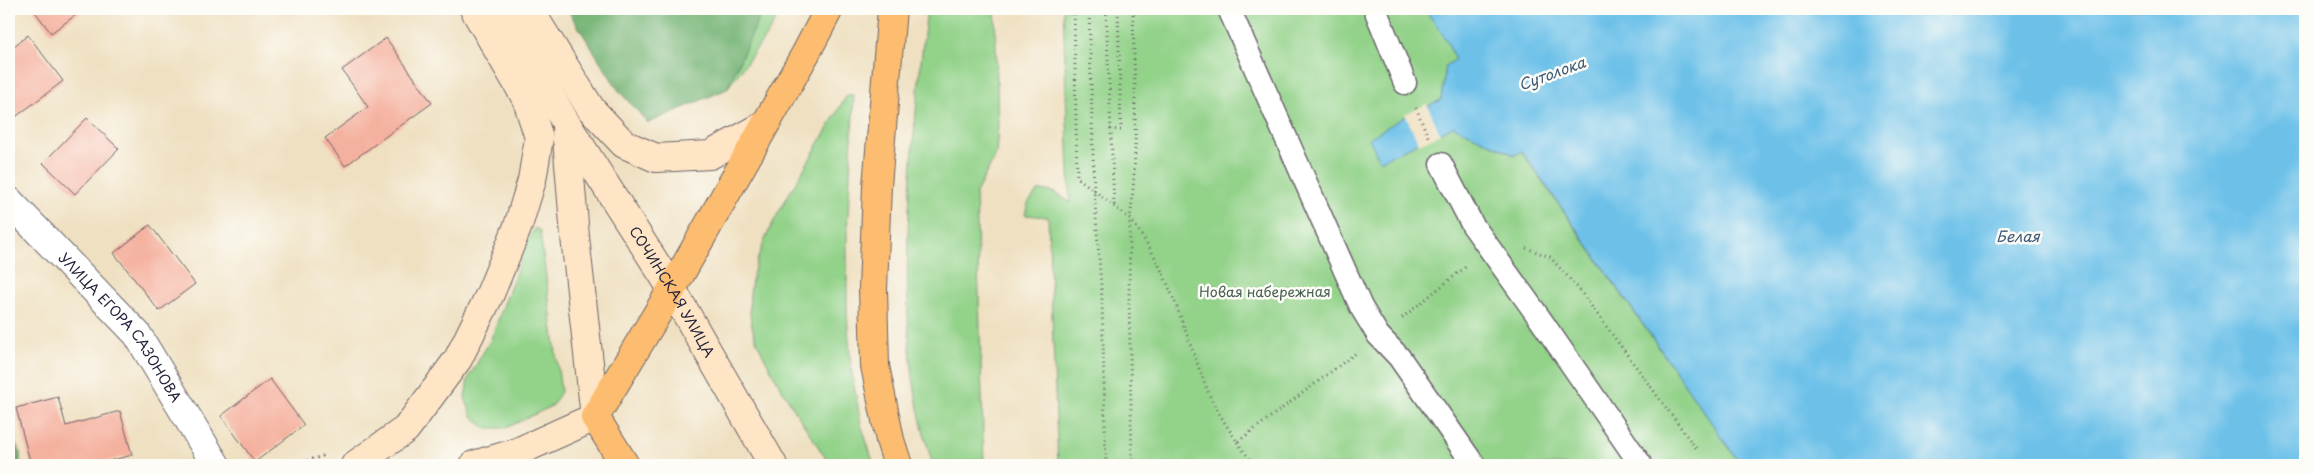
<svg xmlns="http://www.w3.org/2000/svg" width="2314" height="474" font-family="'Playpen Sans',sans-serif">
<rect width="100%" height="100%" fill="#fdfcf7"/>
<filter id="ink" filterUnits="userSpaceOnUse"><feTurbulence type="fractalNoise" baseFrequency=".02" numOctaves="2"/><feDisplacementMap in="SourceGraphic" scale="10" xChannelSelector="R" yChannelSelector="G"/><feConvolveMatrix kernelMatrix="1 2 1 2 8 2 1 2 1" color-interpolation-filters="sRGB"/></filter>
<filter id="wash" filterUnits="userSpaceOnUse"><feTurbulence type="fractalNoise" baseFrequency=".0096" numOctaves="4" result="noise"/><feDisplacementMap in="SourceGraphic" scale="20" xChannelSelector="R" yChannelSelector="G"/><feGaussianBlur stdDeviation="1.12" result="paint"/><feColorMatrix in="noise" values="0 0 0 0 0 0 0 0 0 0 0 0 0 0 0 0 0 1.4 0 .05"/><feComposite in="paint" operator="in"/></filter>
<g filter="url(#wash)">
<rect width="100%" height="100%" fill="#efe0c1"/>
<!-- green -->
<path fill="#92d289" stroke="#5a7a62" d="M763,9h19l-13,23 -42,57z
M927,9h68l3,118 -2,27 -20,39 8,272h-51c-26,-79 -27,-151 -25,-233 3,-75 10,-149 19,-223z
M1063,9h362l22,32 8,19 -9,6 -5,34 -35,16 -37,22 11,23 73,-35 61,29 7,-4 220,314h-683l-10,-248 -23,-2 3,-12 10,-12c16,-1 21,3 32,12z
M847,95h7l-7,139v79l4,55 10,56 13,41h-44c-25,-39 -53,-79 -72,-121 -26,-58 14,-122 43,-170 15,-26 31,-53 46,-79z
M535,228l5,3 21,161 -9,14 -46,22h-21l-13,-12 -7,-18 3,-19 23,-40 37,-99z"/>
<!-- forest -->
<path fill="#75b475" stroke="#4c6b58" d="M567,9h196l-36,80 -79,34 -29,-32z
M9,431l11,21v13h-11z"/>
<!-- water -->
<path fill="#6dc1e9" stroke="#487292" d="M1425,9h880v456h-564l-219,-314 -7,4 -62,-29 -73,35 -11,-23 37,-22 35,-16 5,-34 9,-6 -8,-19z"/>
<!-- pier -->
<path fill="#efe0c1" d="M1427,104l13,30 -21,10 -14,-30z"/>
<g id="blocks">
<!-- building -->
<path fill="#f5b19f" d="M33,9h51l-33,24z
M28,35l35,46 -54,41v-72z
M386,38l46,65 -87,63 -20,-28 43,-31 -26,-37z
M87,118l32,31 -44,45 -32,-31z
M150,225l45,59 -36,27 -45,-58z
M270,379l34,46 -49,37 -34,-46z
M58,397l8,29 54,-15 12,44 -38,10h-63l-15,-57z"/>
</g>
</g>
<g filter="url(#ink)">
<use href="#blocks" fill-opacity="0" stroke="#6a646a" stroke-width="1"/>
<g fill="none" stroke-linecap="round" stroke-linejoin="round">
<!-- pedestrian casing -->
<g stroke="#6a646a" stroke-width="25">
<path id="pedestrian" d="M1229,9l132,298 17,28 21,22 75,108
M1375,9l30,74
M1441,164l31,60 66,92 103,149"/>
</g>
<!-- minor casing -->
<g stroke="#6a646a" stroke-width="30">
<g id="minor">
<path id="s1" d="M9,201l128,133 79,131"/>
</g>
</g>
<!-- secondary casing -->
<g stroke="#6a646a" stroke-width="30">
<g id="secondary">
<path id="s2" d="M500,9l66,114 106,166 101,176"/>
<path d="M529,9l62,100 33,35 32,14 54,-3 53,-29"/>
<path d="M355,465l51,-36 52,-70 32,-65 28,-68 14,-46 7,-42 -12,-38 -53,-91"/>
<path d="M474,465l41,-12 80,-36 -20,-180 -9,-110"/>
</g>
</g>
<!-- primary casing -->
<g stroke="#6a646a" stroke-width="30">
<path id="primary" d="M892,9l-15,177 -4,103 2,77 15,74 8,25
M625,465l-30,-48 77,-128 134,-236 23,-44"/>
</g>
<!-- path -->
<path stroke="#6a646a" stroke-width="3" stroke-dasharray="1 4" stroke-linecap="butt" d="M1074,9l3,168 53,42 -1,77 3,169
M1089,9l5,181 8,108 4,167
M1106,9l8,196
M1133,9c1,70 6,140 -3,210 40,50 55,118 80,177 7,16 18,31 27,46l119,-89
M1416,108l13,31
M1110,129l11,1 -3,-121
M1526,248l24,9 28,31 120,163
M1402,318l66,-53
M1237,442l17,23
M293,465l33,-10"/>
<!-- pedestrian -->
<use href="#pedestrian" stroke="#fff" stroke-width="22"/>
<!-- minor -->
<use href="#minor" stroke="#fff" stroke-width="28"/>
<!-- secondary -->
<use href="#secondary" stroke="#fee5c5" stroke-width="28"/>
<!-- primary -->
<use href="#primary" stroke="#fcbd6f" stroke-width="28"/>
</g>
</g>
<g text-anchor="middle" stroke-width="5" stroke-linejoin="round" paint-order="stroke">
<!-- park labels -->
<g font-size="14" fill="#496056" stroke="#fdfcf7">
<text x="1265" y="297">Новая набережная</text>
</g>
<!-- street labels -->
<g font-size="14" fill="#22223b" stroke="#fdfcf7">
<text dy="5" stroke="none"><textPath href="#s2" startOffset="331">СОЧИНСКАЯ УЛИЦА</textPath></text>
<text dy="5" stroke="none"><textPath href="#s1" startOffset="169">УЛИЦА ЕГОРА САЗОНОВА</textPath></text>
</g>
<!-- water labels -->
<g font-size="15" font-style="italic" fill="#3c5a78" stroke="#fdfcf7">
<text transform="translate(1552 74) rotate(-20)" y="5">Сутолока</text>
<text x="2018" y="242">Белая</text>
</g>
</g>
<!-- margin -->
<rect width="2314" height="474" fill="none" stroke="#fdfcf7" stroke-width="30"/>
</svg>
